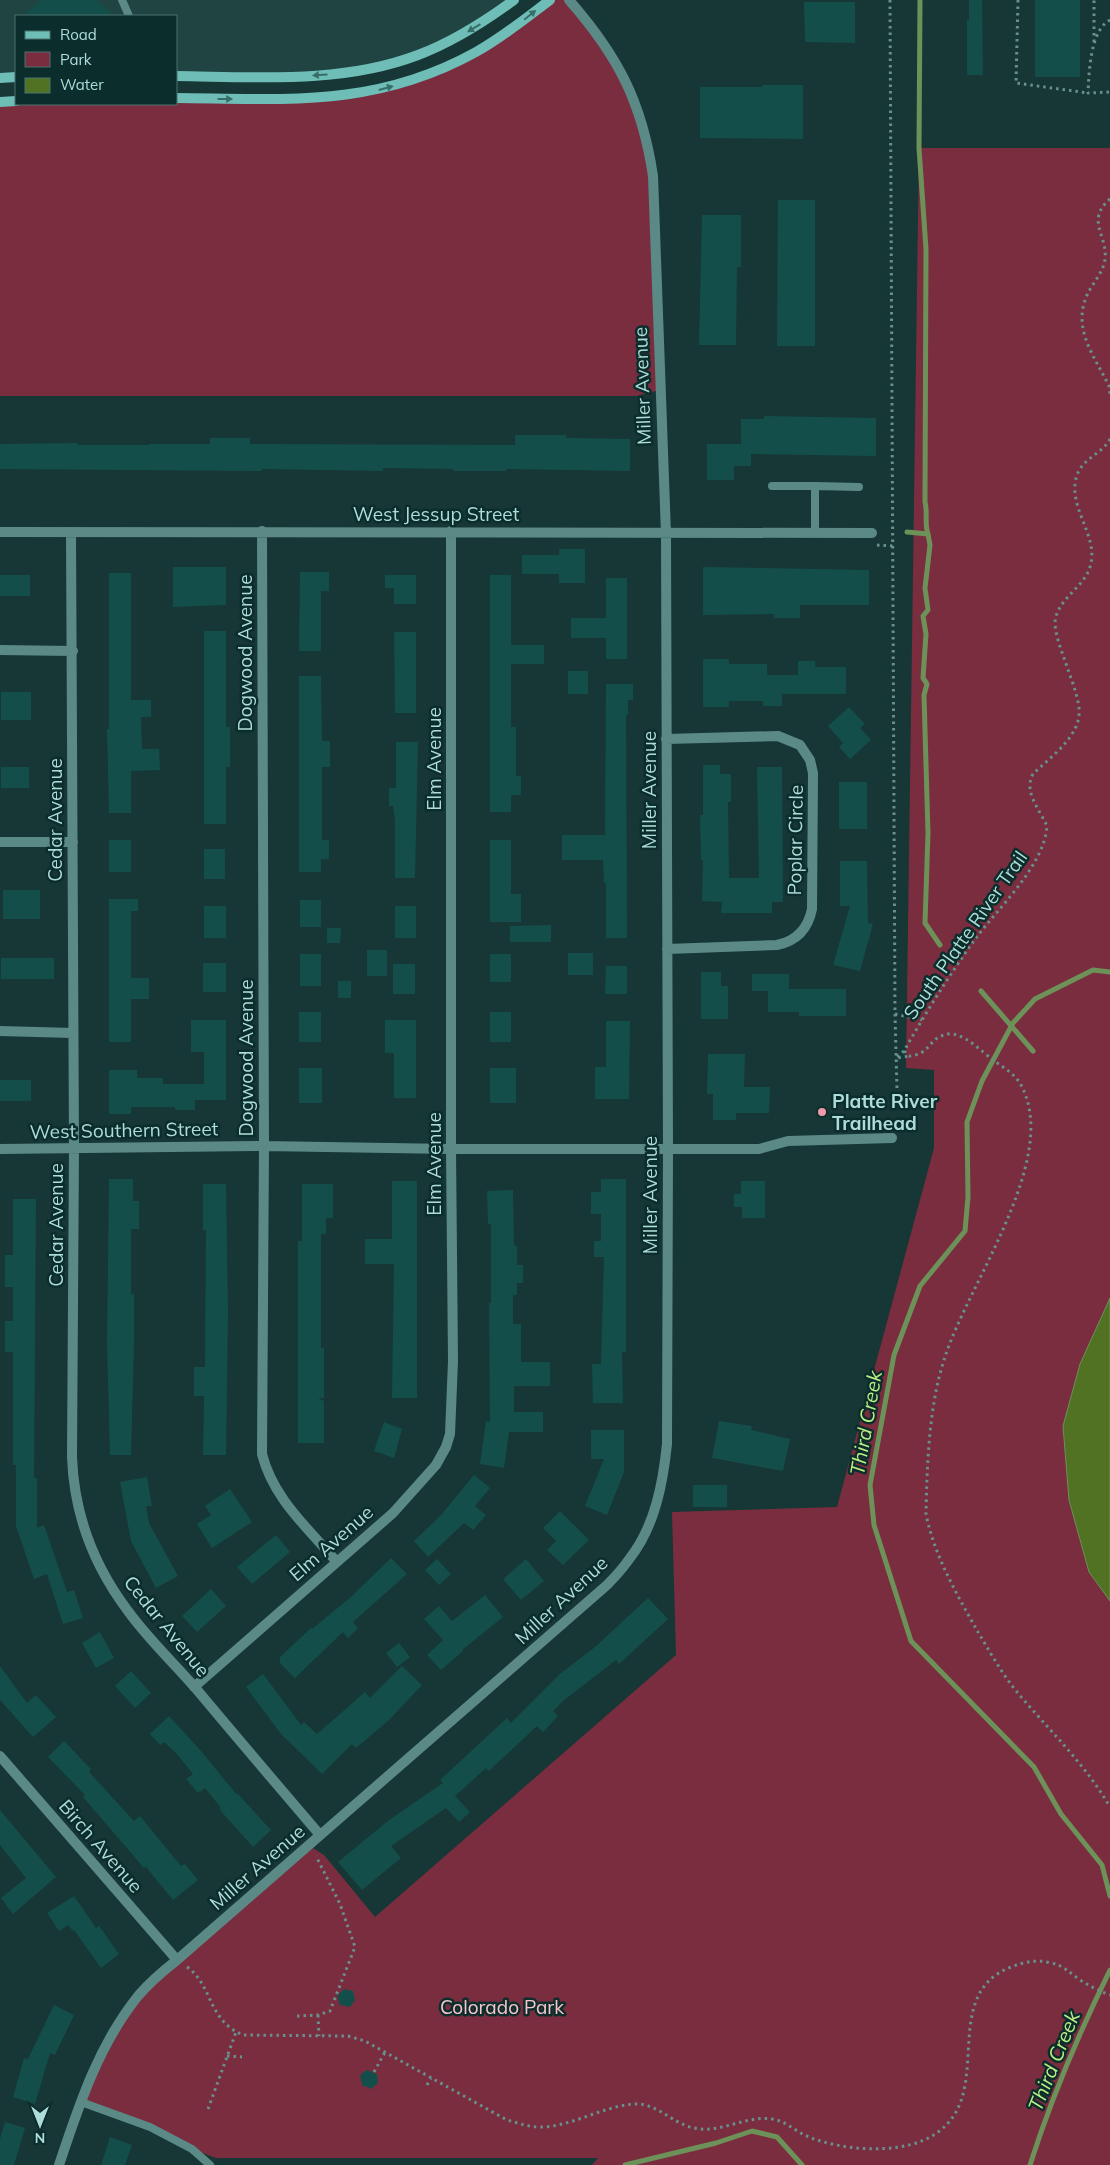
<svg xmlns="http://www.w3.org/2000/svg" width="1110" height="2165" font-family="Mulish,sans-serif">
<rect width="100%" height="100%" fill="#163735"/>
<!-- built -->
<path fill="#1f4442" d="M0,0h514l-74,45 -92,28 -172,3v-60h-160v61l-16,1z"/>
<!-- green -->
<path fill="#7a2d3e" d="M550,0h19l40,53 39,91 12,246 -24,6h-636v-294l176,2v-6l162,-1 115,-33z
M919,148h191v1150l-30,66 -17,62 6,74 20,72 21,29v564h-518l6,-7h-382l-24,-9 -42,-22 -69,-25 57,-106 170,-151 16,10 51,62 301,-262 -4,-143 165,-5 97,-359v-78l-28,-2z"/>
<!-- water -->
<path fill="#507222" stroke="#6c9259" d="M1110,1298v303l-21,-29 -20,-72 -6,-74 17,-62z"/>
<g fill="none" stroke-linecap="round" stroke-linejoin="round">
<!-- stream -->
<path stroke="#6c9259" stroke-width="5" d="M920,0l-1,148 7,101 -1,253c3,11 -1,21 3,32
M907,532l21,2 2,11 -5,43 3,22 -5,6 3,18 -3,44 4,6 -3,11 4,138 -3,90 15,22
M1110,972l-17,-2 -58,29 -22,24 -31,58 -15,41 1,75 -3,34 -45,55 -26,69 -24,130 4,40 37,116 123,126 27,47 41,51 8,31
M981,991l52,60
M625,2165l91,-22 36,-12 25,6 25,28
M1030,2165c22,-69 48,-130 80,-195"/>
</g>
<!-- building -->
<path fill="#144e4a" d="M41,0h56l17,16h-90z
M969,0h13l1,75h-16v-55h2z
M1035,0h45v77h-45z
M804,2h51v41l-50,-1z
M762,85h41v54l-103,-1v-51h62z
M778,200h37v146h-38z
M702,215h39v52h-4l-1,78h-37z
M764,416l112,2v38l-125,-2v12h-17v14h-27v-36h34v-25h23z
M515,435h51v3l64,1v32l-124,-2v2h-53v-2l-70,-1v3l-121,-2v2l-262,-2v-25l78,-1v2h71v-1h61v-6h40v6l265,1z
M559,549h26v34h-26v-9h-37v-19h37z
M173,567h53v38l-53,2z
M703,567l166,3v35h-69v13h-26v-4l-71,1z
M300,572h29v19h-8v60h-22z
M109,573h22v127h20v17h-10l1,32h17l1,21 -29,1v42h-22l-2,-84h2z
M0,575h30v21h-30z
M385,575h31v29h-22v-16h-9z
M490,575h21v70h33v19h-33v63h5v49h5v19h-10v17h-21z
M606,578h21v81h-21v-21h-35v-20h35z
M204,631h22v96h4v40h-4v57h-22z
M394,632h22v81h-21z
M703,659h26v5h38v11h31v-14h17v6h31v27h-64v12h-19v-5h-34v6h-26z
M568,671h20v23h-20z
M299,676h22l1,65h8v26h-8v73h7v19h-8v13h-22z
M606,684h27v16h-5v15h-2l1,223h-21v-55h-2l-1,-23h-41v-25h43z
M1,692h30v28h-30z
M849,707l16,17 -5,4 11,12 -21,19 -11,-12 4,-4 -15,-17z
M396,742h22l-3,136h-20v-58l-2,-14h-4v-18h7z
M703,765h17v9h11v28h-3l1,76h30l-2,-111h25l1,135h-11v11h-51l1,-11 -20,-1 1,-41h-2l-1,-45h3z
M1,767h28v21h-28z
M839,782h28v47h-28z
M109,840h22v32h-22z
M490,840h21v54h10v28h-31z
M204,849h21v30h-21z
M840,861h27l1,62 5,1 -13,47 -27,-6 17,-59h-10z
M3,890h37v29h-37z
M109,899h29v12h-7v67h18v21h-18v43h-22z
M300,900h21v27h-21z
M204,906h22v32h-22z
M395,906h21v32h-21z
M551,925v17h-41v-16z
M327,928h14l-1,15h-13z
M367,950h20v26h-20z
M568,953h25v22h-25z
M300,954h21v32h-21z
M490,954h21v28h-21z
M1,958h53v21h-53z
M203,963h23v29h-23z
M393,964h22v30h-22z
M606,966h21v28h-22z
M701,972h20v14h7v33h-27z
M752,974h37v15h57v27h-47v-4h-31v-21h-16z
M338,981h13v17h-13z
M299,1012h22v30h-22z
M490,1012h21v30h-21z
M191,1020h35v80h-31v10h-20v-3h-44v7h-22v-44h28v8h26v6h41v-32h-13z
M385,1020h31v78h-22v-45h-9z
M606,1021h24l-1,78h-34v-32h11z
M708,1054h37l-1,33h26l-1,26h-33v7h-23v-26h-6z
M299,1068h23v35h-23z
M490,1068h26v35h-26z
M0,1080h31v21h-31z
M109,1179h24v22h6v28h-8v65h3v50l-3,111h-21l-3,-111z
M601,1179h25v173h-4l1,51h-30l-1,-39h9l3,-107h-10v-16h7v-27h-10v-22h10z
M392,1181h25v217h-25l2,-134h-29v-25h27z
M741,1181h24v37h-23v-11h-8v-13h7z
M203,1184h23l2,129 -2,142h-23l1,-59h-10v-29h11l1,-137h-3z
M302,1184h31v34h-7v16h-5v114h3v50h-6l6,3v42h-26v-202h4z
M513,1190l1,56h3v19h6v18h-6v12h-4v29h8v38h29v24h-36v26h29v20h-34l-5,36 -24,-4 6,-43 4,1 -1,-119h2v-79h-3l-1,-33z
M13,1199h23l-2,279h3v50l7,-3 23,67 7,-2 9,28 -20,6 -16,-50 -13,5 -18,-53v-61h-3v-113h-8v-31h8v-34h-8v-32h8z
M719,1421l33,5 -1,4 39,9 -7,32 -71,-13z
M384,1422l18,7 -8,29 -20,-7z
M591,1430h33v42l-17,43 -22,-9 19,-47h-13z
M474,1475l16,13 -15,18 11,9 -13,15 -9,-7 -36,34 -14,-16 27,-26z
M147,1477l5,29h-6l3,17 29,53 -22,12 -25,-47 -11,-59z
M693,1485h34v22h-34z
M230,1489l22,33 -40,26 -15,-24 14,-9 -6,-9z
M560,1511l29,29 -26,25 -16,-15 9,-9 -13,-13z
M276,1535l14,17 -38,32 -15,-17z
M391,1558l16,16 -54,48 5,6 -10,10 -5,-6 -48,46 -15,-15v-6l31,-29 1,1 39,-32z
M437,1559l14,15 -12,11 -14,-15z
M526,1559l18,22 -23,19 -18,-21z
M211,1589l15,17 -29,26 -15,-16z
M485,1595l18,22 -41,33 1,1 -22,19 -14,-15 16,-15 -19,-21 15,-13 13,15z
M648,1598l20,21 -49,45 -3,-4 -53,41 -10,10 5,5 -15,16 -6,-6 -48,45 -3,-3 -31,28 15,16 -11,10 -13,-14 -55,38 10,12 -39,32 -24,-28 51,-42 54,-37 -3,-3 67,-62 4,5 49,-49 35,-27z
M100,1632l14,26 -18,10 -14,-25z
M399,1643l11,14 -13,10 -11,-14z
M0,1666l27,37 9,-8 20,22 -23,20 -33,-37z
M402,1666l20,19 -33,35 -33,28 -4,-4 -30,30 -41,-40 -35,-47 17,-13 38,51 3,-3 13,12 48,-42 5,6z
M131,1671l20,22 -16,15 -20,-22z
M169,1716l32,35 36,44 1,-1 33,36 -18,17 -33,-37 1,-2 -16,-20 -7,5 -12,-14 7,-5 -17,-21 -12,-11 -4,3 -10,-11z
M64,1741l27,28 -2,3 45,49 6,-5 41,50 4,-2 13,16 -25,20 -27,-33 -2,1 -61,-71 2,-2 -37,-38z
M0,1810l56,67 -43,37 -12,-16 25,-20 -26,-33z
M74,1896l22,32 3,-2 20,28 -18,14 -27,-38 -1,1 -5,-6 -9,6 -12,-18z
M344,1989l9,2 2,9 -5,7 -10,-2 -3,-9z
M54,2005l20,10 -19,40 -5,-2 -15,51 -22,-7 11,-39 4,1z
M367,2070l10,4 1,9 -7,6 -9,-4 -2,-10z
M5,2122l20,6 -11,37h-14v-26z
M110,2137l22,8 -7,20h-24z"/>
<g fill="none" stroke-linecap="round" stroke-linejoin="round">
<!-- path -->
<path stroke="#68908d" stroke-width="3" stroke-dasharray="2.5 4" stroke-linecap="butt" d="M890,0l5,1014 2,76
M1018,0l-2,83 72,10
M1110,20c-20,10 -21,53 -22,73l22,-1
M1094,42v-42
M1110,199c-25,21 -2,37 -5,60 -1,12 -12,24 -17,34 -17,35 6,62 21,93l1,8
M1110,439c-8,15 -27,19 -33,36 -11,32 23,61 13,92 -6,21 -35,33 -35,57 1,13 6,25 10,37 5,15 12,31 14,47 3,28 -29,49 -46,66 -10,18 7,36 14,52 -3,40 -48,81 -71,112 -26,36 -50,74 -72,113l6,5c3,-1 8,-1 11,-3 11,-7 11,-16 27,-19 15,-2 33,17 45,26 10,7 22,14 28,25 40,73 -53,199 -76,272 -16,47 -18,107 -19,157 8,41 31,81 52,118 12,20 24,42 39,60 32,38 68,72 93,115
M877,545l16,1
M895,1014l27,6
M904,1051l-8,7 14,-2
M187,1967c26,18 20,53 56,68l105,1 17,5 142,79c11,3 21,7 33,7 32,0 62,-21 95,-23 22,-1 38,20 59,24 26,6 52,-13 78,-9 14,2 24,13 37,18 32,13 83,17 115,3 80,-35 9,-143 87,-173 13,-5 26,-8 40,-4 12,2 19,10 29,17 10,6 19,11 30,15
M318,2015l1,21
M297,2016l21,-1 12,-4 25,-64 -15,-43 -24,-48
M227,2056l15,1
M374,2072l11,-20
M427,2085l4,-7
M208,2109l28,-77"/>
<!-- lane -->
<path stroke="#5b8a86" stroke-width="8" d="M122,0l7,16
M772,486h43v46
M815,486l44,1
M81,2102l69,25 42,22 18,16"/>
<!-- street -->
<path stroke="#5b8a86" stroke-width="10" d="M262,531l2,615 -2,308c11,44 45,73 74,107
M0,532l872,1
M71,532l3,616 -2,309c2,56 22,109 56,154 20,28 47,53 70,80 40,48 81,96 122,144
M0,650l73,1
M666,739l112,-3 22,9 10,15 3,13 -1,136c-4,20 -15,32 -35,36l-110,4
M0,842h73
M0,1031l73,2
M0,1149l264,-3 187,3h308l29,-8 104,-3
M194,1687l199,-174 43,-48 10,-18 4,-13 3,-73 -2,-212v-618
M0,1756l177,204
M59,2165c20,-60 39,-119 79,-169 11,-13 25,-25 39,-36l430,-375c8,-8 16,-17 23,-27 25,-32 33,-75 37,-114l1,-295 -2,-615 -13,-358c-11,-74 -35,-120 -84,-176"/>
<!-- secondary -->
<path stroke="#6fbdb7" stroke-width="10" d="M176,76c81,1 166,8 242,-21 35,-13 66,-33 96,-55
M0,78l16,-1
M176,98c110,1 199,10 300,-46 27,-15 50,-34 74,-52
M0,102l16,-1"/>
</g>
<!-- one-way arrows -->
<defs><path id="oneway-solid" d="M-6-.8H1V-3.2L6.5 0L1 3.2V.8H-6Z" transform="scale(1.25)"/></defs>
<g fill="#386e6a">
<use href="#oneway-solid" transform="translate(530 15) rotate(-39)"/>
<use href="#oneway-solid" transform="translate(474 28) rotate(149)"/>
<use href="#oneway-solid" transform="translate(320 75) rotate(176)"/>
<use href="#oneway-solid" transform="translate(386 88) rotate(-15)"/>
<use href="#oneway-solid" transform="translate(225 99)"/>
</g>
<!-- markers -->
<circle fill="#f39aa8" stroke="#0b2d2b" stroke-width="2" cx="822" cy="1112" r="5"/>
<g text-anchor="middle" stroke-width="5" stroke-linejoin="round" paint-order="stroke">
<!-- street labels -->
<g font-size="19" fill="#aedcd8" stroke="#0b2d2b">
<text transform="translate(642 386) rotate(-92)" y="7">Miller Avenue</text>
<text x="436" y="521">West Jessup Street</text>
<text transform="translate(245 653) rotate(-90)" y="7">Dogwood Avenue</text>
<text transform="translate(434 759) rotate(-90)" y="7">Elm Avenue</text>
<text transform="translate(649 790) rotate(-90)" y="7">Miller Avenue</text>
<text transform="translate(55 820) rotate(-90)" y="7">Cedar Avenue</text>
<text transform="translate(795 840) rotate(-89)" y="7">Poplar Circle</text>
<text transform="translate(965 935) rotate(-55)" y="7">South Platte River Trail</text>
<text transform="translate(246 1058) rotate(-90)" y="7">Dogwood Avenue</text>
<text transform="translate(124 1130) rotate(-1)" y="7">West Southern Street</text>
<text transform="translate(434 1164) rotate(-90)" y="7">Elm Avenue</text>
<text transform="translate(650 1195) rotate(-90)" y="7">Miller Avenue</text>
<text transform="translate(56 1225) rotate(-90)" y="7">Cedar Avenue</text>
<text transform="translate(331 1543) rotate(-41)" y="7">Elm Avenue</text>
<text transform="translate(561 1600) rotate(-43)" y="7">Miller Avenue</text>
<text transform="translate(167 1626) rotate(51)" y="7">Cedar Avenue</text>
<text transform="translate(101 1846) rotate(49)" y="7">Birch Avenue</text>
<text transform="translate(257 1867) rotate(-41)" y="7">Miller Avenue</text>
</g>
<!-- poi labels -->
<g font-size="19" font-weight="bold" fill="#aedcd8" stroke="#0b2d2b" text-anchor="start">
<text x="832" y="1108">Platte River<tspan x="832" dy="22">Trailhead</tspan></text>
</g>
<!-- park labels -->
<g font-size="19" fill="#f7c5cc" stroke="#0b2d2b">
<text x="502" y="2014">Colorado Park</text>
</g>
<!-- water labels -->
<g font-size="20" font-style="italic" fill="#bdee84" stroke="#0b2d2b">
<text transform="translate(866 1423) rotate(-80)" y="7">Third Creek</text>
<text transform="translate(1054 2061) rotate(-68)" y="7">Third Creek</text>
</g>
</g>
<!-- legend -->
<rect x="15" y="15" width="162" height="90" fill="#0b2d2b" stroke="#4c7370"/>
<rect x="25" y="31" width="25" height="8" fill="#6fbdb7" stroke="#4c7370"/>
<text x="60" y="40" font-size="15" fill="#aedcd8">Road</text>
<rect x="25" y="52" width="25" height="15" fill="#7a2d3e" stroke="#4c7370"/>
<text x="60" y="65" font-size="15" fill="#aedcd8">Park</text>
<rect x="25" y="78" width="25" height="15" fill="#507222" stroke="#4c7370"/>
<text x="60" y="90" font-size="15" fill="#aedcd8">Water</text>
<!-- north arrow -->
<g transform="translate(40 2125) rotate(180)" stroke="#0b2d2b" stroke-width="4" paint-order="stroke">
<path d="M0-4L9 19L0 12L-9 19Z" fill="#aedcd8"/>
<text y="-8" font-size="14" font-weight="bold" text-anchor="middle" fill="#aedcd8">N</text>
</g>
</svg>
